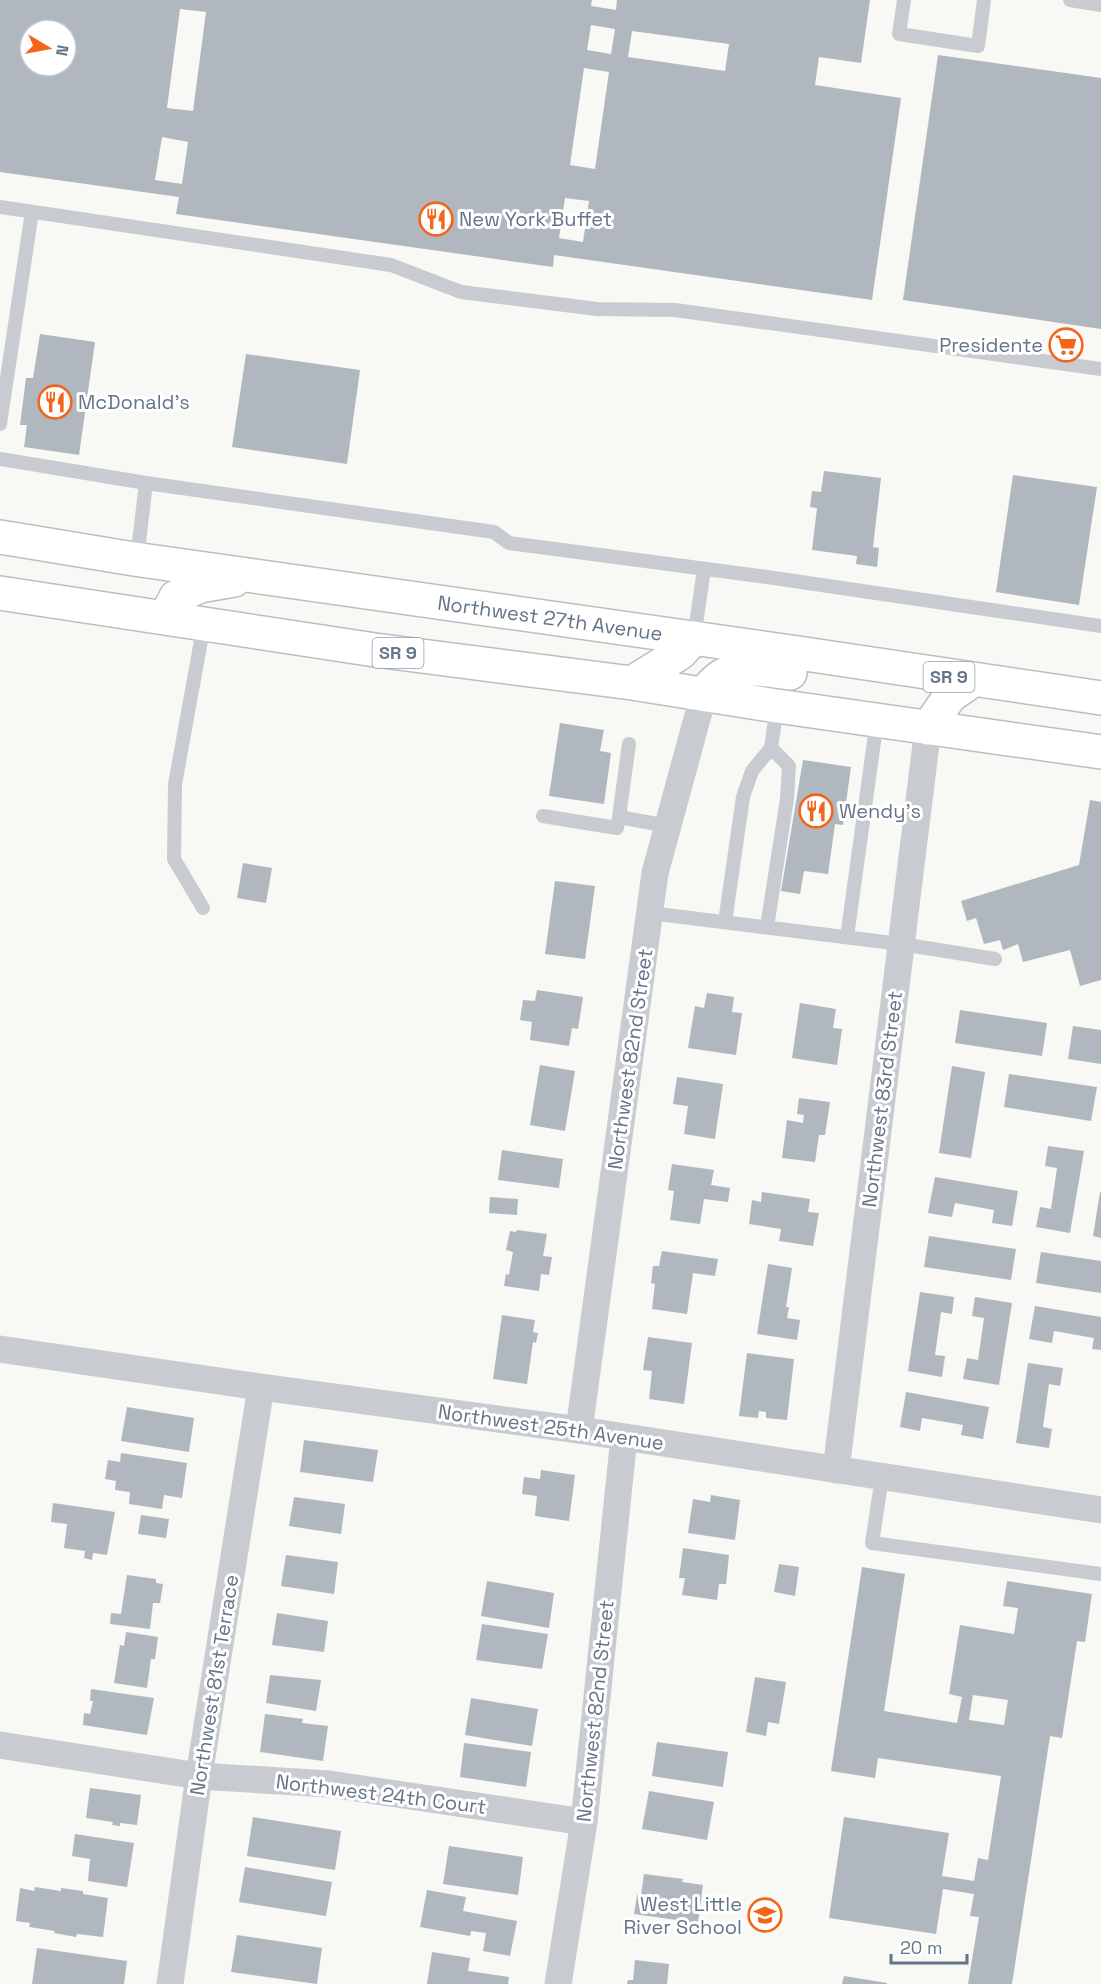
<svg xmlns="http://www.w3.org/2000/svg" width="1101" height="1984" font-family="'Space Grotesk',sans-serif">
<rect width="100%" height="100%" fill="#f8f8f5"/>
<!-- building -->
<path fill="#b0b7bf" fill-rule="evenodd" d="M0,0h592l-1,6 25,4 1,-10h253l-9,63 -42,-6 -4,28 86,13 -29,202 -318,-45 -1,12 -377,-53 3,-17 -179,-25zM180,9l26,3 -13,99 -26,-3zM591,25l24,4 -4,25 -24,-4zM30,30h36v36h-36zM632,31l97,13 -4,27 -97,-14zM584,68l25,4 -14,97 -25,-4zM162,137l26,5 -6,42 -27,-4zM565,198l24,3 -6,41 -24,-4z
M938,55l163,23v251l-198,-29z
M40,334l55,8 -16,113 -55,-8 3,-22h-7l6,-47h7z
M246,354l114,16 -13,94 -115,-17z
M824,471l57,7 -8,69 6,1 -2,19 -21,-3 1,-8 -45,-6 5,-42 -7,-1 2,-16 9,1z
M1013,475l84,12 -18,118 -83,-13z
M560,723l44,7 -4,21 11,2 -7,51 -55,-8z
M803,760l48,7 -8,58 -8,-1 -7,50 -24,-3 -4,23 -19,-3z
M1090,800l11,2v178l-21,6 -10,-36 -47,12 -5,-18 -15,6 -3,-10 -16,4 -8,-26 -9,3 -6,-20 118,-36z
M243,863l29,5 -6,35 -29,-5z
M555,881l40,5 -10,73 -40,-5z
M537,990l46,7 -5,32 -6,-1 -3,18 -39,-6 2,-18 -12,-2 3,-20 12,1z
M707,993l27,4 -2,15 10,1 -6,42 -48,-7 7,-42 9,2z
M800,1003l36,6 -3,19 9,1 -5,36 -45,-7z
M960,1010l87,13 -5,33 -87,-13z
M1073,1026l28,4v34l-33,-5z
M540,1065l35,6 -10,60 -35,-6z
M952,1066l33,6 -14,86 -32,-5z
M1009,1074l88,13 -6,34 -87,-14z
M677,1077l46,7 -8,55 -31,-5 4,-28 -15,-2z
M799,1098l31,4 -5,33h-6l-4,27 -33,-4 5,-38 16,3 1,-8 -7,-1z
M1048,1146l36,5 -14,82 -34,-6 4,-20 11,2 6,-41 -12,-2z
M502,1150l61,9 -4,29 -61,-8z
M672,1164l42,6 -3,15 19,3 -2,14 -24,-3 -4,25 -30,-4 4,-29 -6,-1z
M935,1177l83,14 -6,35 -20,-3 2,-13 -39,-7 -3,14 -24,-4z
M762,1192l48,7 -2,13 11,1 -6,33 -34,-5 2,-12 -32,-5 3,-24 9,2z
M1100,1192h1v46l-8,-2z
M490,1197l28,2 -1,16 -28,-2z
M517,1230l30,4 -4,22 9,1 -3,18 -8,-1 -2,17 -35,-5 2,-12 3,1 4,-23 -7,-2 4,-19 6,1z
M929,1236l87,13 -5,31 -87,-13z
M662,1251l56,8 -3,17 -22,-3 -6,41 -35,-5 3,-25 -4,-1 2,-17h6z
M1041,1252l60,9v32l-65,-10z
M768,1264l24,4 -6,39h3l-2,11 13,2 -3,20 -40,-6z
M920,1292l34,5 -2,17 -11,-2 -6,43 10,1 -3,21 -34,-6z
M975,1297l37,6 -13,82 -36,-6 4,-21 11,2 6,-42 -12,-2z
M1035,1306l66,11v33l-9,-1 2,-11 -40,-7 -2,12 -23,-4z
M502,1315l33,5 -2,12 5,1 -2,10 -3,-1 -6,42 -34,-5z
M648,1337l44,6 -8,61 -35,-5 3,-28 -9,-1z
M747,1353l47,6 -7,61 -21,-2v-6l-7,-1 -1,7 -19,-2z
M1028,1363l35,5 -3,18 -11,-2 -6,43 9,2 -3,19 -33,-5z
M906,1392l83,15 -6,32 -22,-4 2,-10 -41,-7 -2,13 -20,-4z
M127,1407l67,11 -5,34 -68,-11z
M304,1440l74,10 -5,32 -73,-10z
M121,1453l66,10 -5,35 -18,-3 -2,14 -33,-5 1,-12 -15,-2 1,-9 -11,-2 3,-19 12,2z
M541,1470l34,5 -6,46 -34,-5 2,-20 -15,-2 2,-17 16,2z
M711,1495l29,5 -5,40 -47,-7 5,-34 17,3z
M294,1497l51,7 -4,30 -52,-8z
M53,1503l62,9 -8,43 -14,-2 -1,7 -8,-2 1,-7 -21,-3 3,-24 -16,-2z
M141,1515l28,4 -3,19 -28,-4z
M683,1548l46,7 -3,29h-7l-2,16 -35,-5 3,-17h-6z
M286,1555l52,7 -4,32 -53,-8z
M779,1564l20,3 -4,29 -21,-4z
M862,1567l43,7 -21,137 73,12 5,-26 -13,-3 11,-69 54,9 4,-26 -15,-2 4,-25 85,13 -7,48 -8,-1 -15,97 -12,-2 -38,248h-44l11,-67 -9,-1 4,-22 -31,-5 -7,45 -107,-16 15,-101 105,16 -7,43 32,5 4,-23 10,2 13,-84 -123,-18 -3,20 -44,-7zM973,1695l35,5 -4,25 -35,-5z
M127,1575l29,4v4l7,1 -3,19h-7l-3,26 -40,-5 1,-11 10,1z
M487,1581l67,12 -5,35 -68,-12z
M277,1613l51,8 -4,31 -52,-7z
M482,1624l66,10 -6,35 -66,-9z
M126,1632l32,5 -3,22h-4l-4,29 -33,-5 6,-38 4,1z
M270,1675l51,5 -5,31 -50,-8z
M755,1677l31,5 -7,42 -11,-2 -2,14 -20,-4z
M91,1689l63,9 -7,37 -64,-10 1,-12 6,1 3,-13h-3z
M471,1698l67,11 -6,37 -67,-11z
M265,1714l38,5 -1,4 26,3 -5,35 -63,-9z
M657,1742l71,10 -5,35 -71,-11z
M464,1743l67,9 -5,35 -66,-10z
M90,1788l51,7 -4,30 -17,-2v3l-8,-1 1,-3 -27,-4z
M649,1791l65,11 -7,38 -65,-11z
M253,1817l88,14 -6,39 -88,-14z
M75,1834l59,9 -7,44 -39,-6 2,-22 -18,-3z
M449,1846l74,11 -5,38 -75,-11z
M245,1867l87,15 -6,34 -87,-14z
M644,1874l39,5 -1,3 21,3 -5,38 -64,-9 3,-19h4z
M35,1887l26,4v-3l22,3v3l25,4 -5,39 -26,-3 -1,3 -22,-4 1,-2 -26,-4 1,-4 -14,-2 4,-33 14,3z
M427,1890l39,7 -3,14 54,10 -7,35 -27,-5 3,-18 -15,-2 -1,5 -50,-9z
M237,1935l85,13 -5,36 -86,-12z
M37,1948l90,13 -3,23h-92z
M432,1952l38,6 -2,13 41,6 -1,7h-81z
M635,1960l34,4 -2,20h-40l1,-4h5z
M844,1976l43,7v1h-45z"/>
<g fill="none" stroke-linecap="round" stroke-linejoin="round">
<!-- primary casing -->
<g stroke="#bbbec3" stroke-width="36">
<path id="primary" d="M0,537l134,22 664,94 303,45
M0,593l375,57 257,33 145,23 324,46
M165,618l11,-21 24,-11 34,-6
M632,683l48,-30 14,-15
M704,693c5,-5 11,-13 18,-17 21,-12 45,-6 68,-3
M928,728l22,-32 23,-16"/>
</g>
<!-- lane -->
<path stroke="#c8cbcf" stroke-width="14" d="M904,0l-5,34 79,12 6,-46
M1070,0l31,5
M0,207l391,58 70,27 136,17 78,1 426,59
M0,424l32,-212
M0,459l146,24 348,49 15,11 258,34 334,49
M137,559l9,-76
M694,638l10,-69
M543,816l74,12 2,-11 49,9
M619,817l10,-73
M203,908l-29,-49 1,-75 29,-160
M650,913l251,31 94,15
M725,922l18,-125 9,-26 19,-23 6,-42
M767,927l20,-128 2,-33 -18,-18
M847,937l30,-217
M882,1477l-10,66 229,31"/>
<!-- street -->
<path stroke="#c8cbcf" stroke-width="27" d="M0,1349l261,38 318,43 522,80
M579,1430l76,-557 49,-180
M836,1470l92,-742
M0,1745l199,31 130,8 255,38
M170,1984l29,-208 62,-389
M558,1984l26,-162 40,-385"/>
<!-- primary -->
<use href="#primary" stroke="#fff" stroke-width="33"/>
</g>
<!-- icons -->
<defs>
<g id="restaurant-ring" transform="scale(1.725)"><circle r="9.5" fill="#fff" stroke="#f3661a" stroke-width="1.5"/><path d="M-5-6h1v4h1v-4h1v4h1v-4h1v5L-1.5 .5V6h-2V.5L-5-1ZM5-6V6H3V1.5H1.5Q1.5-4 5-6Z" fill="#f3661a"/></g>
<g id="supermarket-ring" transform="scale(1.725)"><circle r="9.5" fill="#fff" stroke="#f3661a" stroke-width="1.5"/><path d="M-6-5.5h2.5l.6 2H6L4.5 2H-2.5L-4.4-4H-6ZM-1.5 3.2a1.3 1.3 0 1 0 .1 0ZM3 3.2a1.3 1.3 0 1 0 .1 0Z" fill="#f3661a"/></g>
<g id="school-ring" transform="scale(1.725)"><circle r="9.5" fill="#fff" stroke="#f3661a" stroke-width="1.5"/><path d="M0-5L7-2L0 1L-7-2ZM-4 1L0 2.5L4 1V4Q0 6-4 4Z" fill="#f3661a"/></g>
</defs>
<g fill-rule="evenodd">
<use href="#restaurant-ring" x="436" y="219"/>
<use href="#supermarket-ring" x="1066" y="345"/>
<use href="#restaurant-ring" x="55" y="402"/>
<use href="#restaurant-ring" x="816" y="811"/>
<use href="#school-ring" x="765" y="1915"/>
</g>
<g text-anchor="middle" stroke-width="6" stroke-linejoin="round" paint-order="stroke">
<!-- shield labels -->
<g fill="#fff" stroke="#929eac" stroke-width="1.5">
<rect x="372.5" y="638" width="51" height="30" rx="4.5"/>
<rect x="923.5" y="662" width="51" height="30" rx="4.5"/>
</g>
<g font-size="18" font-weight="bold" fill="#647489">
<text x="398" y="659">SR 9</text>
<text x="949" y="683">SR 9</text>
</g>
<!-- poi labels -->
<g font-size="20" fill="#647489" stroke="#fff" text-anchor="start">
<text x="459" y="226">New York Buffet</text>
<text x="1043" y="352" text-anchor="end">Presidente</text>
<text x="78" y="409">McDonald's</text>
<text x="839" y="818">Wendy's</text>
<text x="742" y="1911" text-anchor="end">West Little<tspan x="742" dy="23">River School</tspan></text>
</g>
<!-- street labels -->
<g font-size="20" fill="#647489" stroke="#fff">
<text transform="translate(550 618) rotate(8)" y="7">Northwest 27th Avenue</text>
<text transform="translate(630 1059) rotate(-82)" y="7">Northwest 82nd Street</text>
<text transform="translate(882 1099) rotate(-83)" y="7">Northwest 83rd Street</text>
<text transform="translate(551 1427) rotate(8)" y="7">Northwest 25th Avenue</text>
<text transform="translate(214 1685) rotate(-81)" y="7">Northwest 81st Terrace</text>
<text transform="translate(595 1711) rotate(-84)" y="7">Northwest 82nd Street</text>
<text transform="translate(381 1794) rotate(7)" y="7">Northwest 24th Court</text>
</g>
</g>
<!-- north arrow -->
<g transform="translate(48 48) rotate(100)"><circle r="28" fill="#ffffff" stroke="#c1c7d0" stroke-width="1.5"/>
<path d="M0-4.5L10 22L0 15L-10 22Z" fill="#f3661a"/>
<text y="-9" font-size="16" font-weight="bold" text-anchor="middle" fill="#647489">N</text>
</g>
<!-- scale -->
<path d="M891 1954v9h76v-9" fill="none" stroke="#647489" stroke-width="3"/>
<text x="900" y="1954" font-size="18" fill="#647489" stroke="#ffffff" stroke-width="4.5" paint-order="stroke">20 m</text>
</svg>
